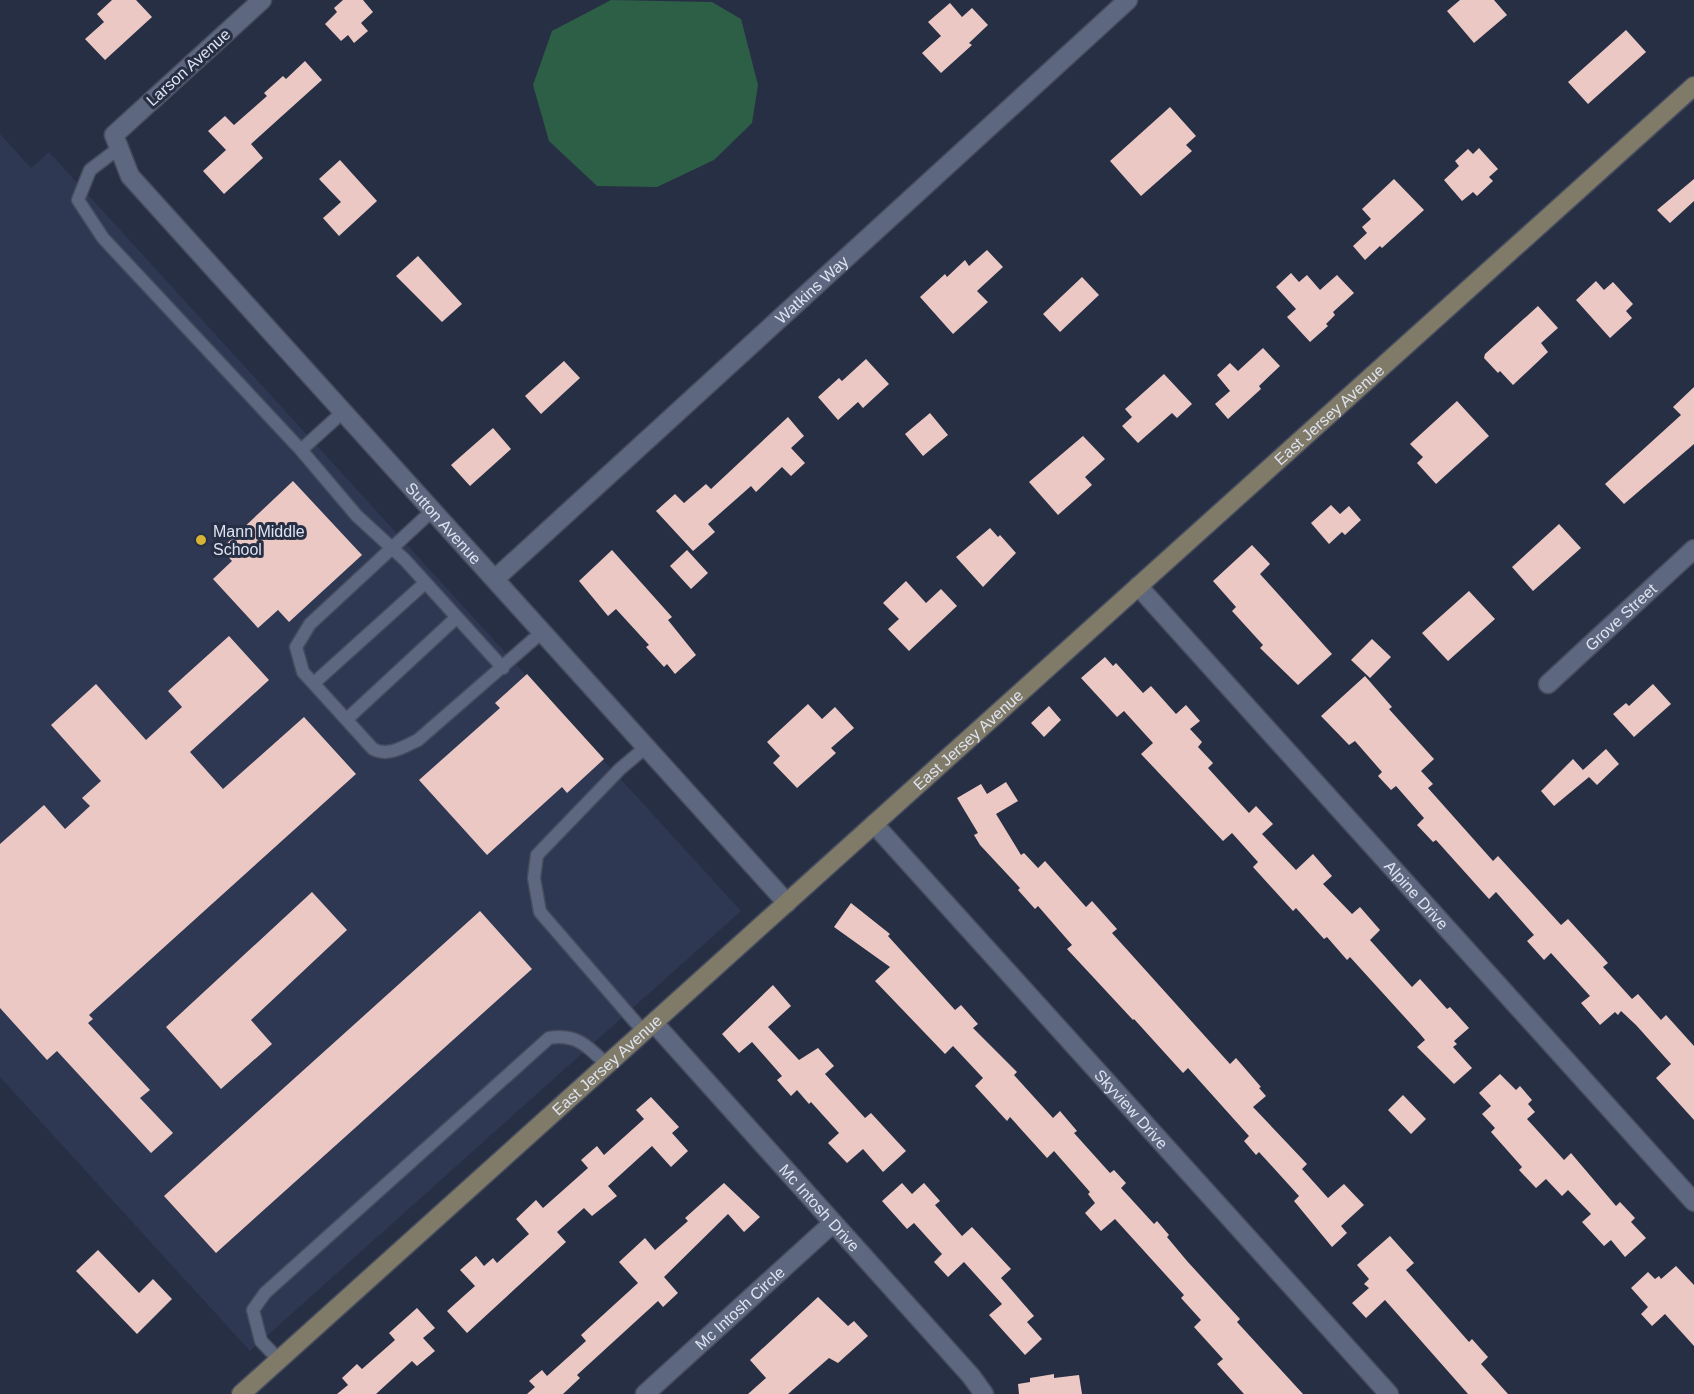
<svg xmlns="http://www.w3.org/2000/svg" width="1694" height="1394" font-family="Helvetica,sans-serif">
<rect width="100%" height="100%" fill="#272f44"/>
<!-- built -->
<path fill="#2e3853" d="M0,134l31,34 18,-16 692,759 -491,440 -250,-274z"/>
<!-- green -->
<path fill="#2d5e46" d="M611,0l101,2 29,17 17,66 -6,38 -38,37 -57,27 -60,-1 -48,-45 -16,-56 19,-54z"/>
<!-- building -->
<path fill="#ebc8c4" d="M112,0h24l16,17 -47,43 -20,-21 19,-17 -7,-8z
M343,0h20l10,12 -12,11 7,8 -14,12 -6,-8 -7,6 -16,-17 12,-12 -3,-4z
M1460,0h34l13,15 -33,28 -27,-32z
M950,3l12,14 10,-9 16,17 -19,18 3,2 -31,28 -19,-20 19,-17 -13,-14z
M1626,30l20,22 -58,52 -20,-22z
M305,61l17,19 -71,64 12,14 -39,36 -21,-23 23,-21 -18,-19 17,-15 9,9 33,-29 -3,-3 19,-17 3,3z
M1170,107l26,29 -10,9 6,6 -51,45 -31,-35z
M1479,148l19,21 -9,8 4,4 -16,15 -4,-4 -11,9 -18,-21 15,-14 -4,-5 13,-12 5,5z
M340,160l37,41 -38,35 -16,-18 18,-16 -22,-23z
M1394,179l30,31 -42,38 -2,-2 -15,14 -12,-14 14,-13 -5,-6 9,-8 -9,-10z
M1694,179v22l-24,22 -13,-13z
M987,250l16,17 -26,24 11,11 -35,32 -33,-37 25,-23 2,3 18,-17 4,6z
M418,256l44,48 -20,18 -46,-46z
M1291,273l8,9 8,-7 13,15 17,-15 17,18 -21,19 2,3 -9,9 2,2 -18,16 -23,-25 9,-8 -20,-22z
M1082,277l17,18 -39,37 -17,-18z
M1596,281l8,9 9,-8 20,22 -7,7 6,7 -22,20 -34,-38z
M1538,306l20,22 -17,15 7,9 -35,33 -13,-14 -2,2 -14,-15 1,-4z
M1263,348l17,18 -21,20 2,3 -33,30 -13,-15 15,-13 -13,-16 13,-12 8,8z
M866,359l23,25 -26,24 -5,-6 -20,18 -20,-23 21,-19 3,3z
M564,361l16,17 -39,36 -16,-18z
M1164,374l28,30 -15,14 -5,-5 -34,30 -16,-17 10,-9 -7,-8z
M1694,387v57l-70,60 -19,-20 76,-69 -8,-8z
M1457,401l32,35 -53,48 -19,-21 6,-6 -13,-13z
M930,413l18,22 -25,21 -18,-22z
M788,417l16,19 -13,12 14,15 -14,13 -9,-9 -26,25 -5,-6 -43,38 7,8 -22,19 -37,-40 19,-17 9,9 22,-19 5,5z
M493,428l18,21 -41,37 -19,-21z
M1083,436l22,23 -20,18 7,8 -34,30 -29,-33z
M293,481l69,74 -73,67 -11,-12 -20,18 -45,-49 19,-18 -11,-12z
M1331,505l9,9 9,-8 12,14 -16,15 -3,-3 -13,12 -18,-21z
M1559,524l22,24 -48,43 -21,-24z
M990,528l8,9 2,-2 16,18 -33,34 -27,-30z
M1252,545l18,19 -10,10 72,80 -34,31 -38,-37 3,-3 -31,-34 4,-4 -23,-26z
M612,550l60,67 -4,3 28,35 -21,19 -8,-10 -3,3 -18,-20 3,-2 -33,-36 -8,7 -29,-35z
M687,550l21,23 -17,16 -21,-23z
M906,581l20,22 15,-14 16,17 -48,45 -21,-22 11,-10 -16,-16z
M1469,591l26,28 -47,42 -26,-28z
M229,636l40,44 -79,72 33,37 81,-72 52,57 -267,241 4,4 -5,4 62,67 -10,8 33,35 -22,20 -94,-102 -10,9 -47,-52v-164l44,-39 21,24 25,-23 -8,-8 19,-17 -50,-56 45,-41 50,56 36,-33 -14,-16z
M1372,639l19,18 -21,21 -19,-18z
M1105,657l8,9 3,-3 27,30 8,-7 25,28 10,-9 14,16 -10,8 12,13 -4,5 15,16 -5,5 41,45 7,-7 17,18 -11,10 34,36 17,-16 19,22 -9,8 29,30 8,-7 20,23 -10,10 42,47 8,-8 27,30 3,-2 19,21 -15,13 3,3 -4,3 19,21 -18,16 -37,-37 8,-7 -5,-6 -70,-77 -3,3 -20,-23 -3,2 -28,-31 -3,3 -40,-44 5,-5 -26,-29 -9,8 -82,-87 12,-11 -29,-32 -7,6 -36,-39z
M527,674l77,85 -37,34 -5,-6 -75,68 -68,-75 81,-72 -5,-5z
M1365,676l27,31 -3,2 45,50 -13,12 12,13 -5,4 65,73 5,-5 63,69 7,-6 40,44 -5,4 29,32 6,-5 23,26 5,-5 28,31v74l-38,-42 15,-14 -35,-39 -15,-14 -3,4 -3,-3 -15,13 -19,-22 9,-7 -39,-43 -7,7 -17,-19 7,-6 -38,-43 -7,7 -53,-59 -3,2 -16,-17 7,-7 -28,-32 -5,4 -13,-14 4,-4 -27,-31 -6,4 -28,-29z
M1653,684l18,20 -37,33 -21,-23 13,-11 3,3z
M808,704l14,15 13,-12 19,21 -23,20 5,5 -39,35 -24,-25 7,-7 -13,-14z
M1049,706l12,14 -17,17 -13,-14z
M1606,749l13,15 -22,21 -8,-8 -35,29 -13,-15 32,-32 10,11z
M1006,782l12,19 -22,13 25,41 3,-2 14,15 7,-7 41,46 6,-6 25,28 -5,4 118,131 6,-6 25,29 -2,1 7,8 -13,11 54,57 -5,5 26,29 16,-14 20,21 -23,21 6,7 -15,14 -38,-46 5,-5 -40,-44 -3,3 -12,-14 5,-5 -61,-68 -5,5 -49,-54 -1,1 -66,-71 5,-4 -34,-39 -3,3 -17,-19 2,-2 -40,-43 -6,-10 4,-2 -21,-35 24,-14 6,10z
M312,892l35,38 -96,90 21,24 -51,45 -55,-62z
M851,903l39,31 -2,2 67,74 6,-5 17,19 -5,4 44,44 -3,3 39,43 7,-7 17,20 -3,2 36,40 4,-3 12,13 -5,5 33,36 3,-3 12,14 -2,2 20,24 53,58 -3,3 66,72h-59l-27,-30 6,-5 -29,-32 7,-7 -20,-22 3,-3 -69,-76 -14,12 -16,-18 10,-10 -7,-9 2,-2 -36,-41 -7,7 -37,-41 -3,4 -32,-35 8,-8 -30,-32 -8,8 -70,-73 15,-14 -56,-40z
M480,911l52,58 -316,284 -52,-57z
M773,985l18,21 -23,21 31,33 19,-12 16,18 -9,8 40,44 6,-5 35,38 -23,21 -20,-23 -16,14 -19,-20 11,-10 -28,-31 -2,2 -12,-14 -6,6 -14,-16 5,-4 -30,-34 -13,11 -17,-19z
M1500,1074l16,16 4,-4 12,14 -4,4 7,8 -8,7 37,41 7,-7 45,53 4,-4 15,16 -4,4 15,16 -21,19 -14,-17 -7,6 -22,-24 9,-8 -23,-24 -6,6 -16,-17 -10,9 -17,-18 3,-3 -31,-35 4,-4 -13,-14 9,-8 -12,-13z
M1403,1095l23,24 -15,15 -23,-24z
M651,1097l28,30 -7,6 16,18 -17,16 -19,-21 -44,40 9,10 -25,20 -8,-8 -27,24 9,10 -99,91 -20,-22 28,-25 -15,-16 16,-14 8,10 9,-8 4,5 32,-29 -13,-15 20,-19 7,8 45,-40 -7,-8 16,-14 7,9 40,-36 -8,-9z
M724,1183l36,34 -16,15 -16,-18 -64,63 14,16 -15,14 -5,-6 -81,74 3,3 -17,16h-36l8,-7 -6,-6 13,-11 5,6 39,-35 -5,-6 57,-52 -19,-21 26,-24 10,12 33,-29 -3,-3z
M902,1183l10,11 12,-11 16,18 -5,4 27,31 10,-9 39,42 -10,9 33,38 -7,6 15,17 -17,16 -36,-40 13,-11 -38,-42 -16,15 -14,-15 8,-8 -28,-31 -7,6 -25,-28z
M1390,1236l24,27 -8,7 63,72 3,-3 16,18 -7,7 27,30h-40l-83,-94 -19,18 -14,-15 17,-15 -5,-4 5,-5 -12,-14z
M98,1250l41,43 14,-14 19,20 -35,35 -61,-63z
M1676,1266l18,19v61l-29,-32 -13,12 -11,-12 7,-7 -17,-19 17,-16 7,7 4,-3 2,3z
M818,1297l30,29 6,-5 14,15 -30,27 -9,-5 -41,36h-40l18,-16 -16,-18z
M417,1308l18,20 -12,10 12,13 -18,15 -5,-5 -36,33h-39l11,-9 -6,-7 15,-14 5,5 33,-29 -6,-7z
M1054,1374v4l25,-3 3,19h-63l-1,-10 12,-2v-4z"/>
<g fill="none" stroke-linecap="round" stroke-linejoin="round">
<!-- lane casing -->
<g stroke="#464c5e" stroke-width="15">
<path id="lane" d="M119,148l-29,22 -12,30 25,38 198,212 56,66 48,44 98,108
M301,450l43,-39
M433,510l-123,114 -14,23 7,25 70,77c15,8 30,-2 45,-9l124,-108
M314,683l111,-100
M347,719l109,-101
M644,1032l-104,-120 -6,-34 3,-23 83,-86 26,-22
M279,1360l-18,-19 -8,-31 12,-17 284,-255c27,-5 40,9 58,27"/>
</g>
<!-- street casing -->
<g stroke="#464c5e" stroke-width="21">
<g id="street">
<path id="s1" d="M262,0l-148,135 16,41 657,727"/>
<path id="s2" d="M495,579l633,-579"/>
<path id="s3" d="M1138,586l556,616"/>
<path id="s4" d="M1548,684l146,-135"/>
<path id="s5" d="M874,824l515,570"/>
<path id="s6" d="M654,1023l317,353 13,18"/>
<path id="s7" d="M645,1394l188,-171"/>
</g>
</g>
<!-- secondary casing -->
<g stroke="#464c5e" stroke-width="21">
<g id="secondary">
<path id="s8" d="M241,1394l1453,-1308"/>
</g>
</g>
<!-- lane -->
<use href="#lane" stroke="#5d677f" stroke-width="12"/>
<!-- street -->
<use href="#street" stroke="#5d677f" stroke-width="18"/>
<!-- secondary -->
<use href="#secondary" stroke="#807a68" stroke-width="18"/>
</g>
<!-- markers -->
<circle fill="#d7b434" stroke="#272f44" stroke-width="2" cx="201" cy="540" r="6"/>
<g text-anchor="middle" stroke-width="6" stroke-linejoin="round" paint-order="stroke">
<!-- street labels -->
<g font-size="16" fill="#dee3f1" stroke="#272f44">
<text transform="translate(188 67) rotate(-42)" y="6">Larson Avenue</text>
<text dy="6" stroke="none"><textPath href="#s2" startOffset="429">Watkins Way</textPath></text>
<text dy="6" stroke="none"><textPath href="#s8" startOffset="1464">East Jersey Avenue</textPath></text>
<text dy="6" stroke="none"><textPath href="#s1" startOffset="712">Sutton Avenue</textPath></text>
<text dy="6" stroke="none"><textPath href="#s4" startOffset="99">Grove Street</textPath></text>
<text dy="6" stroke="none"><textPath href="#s8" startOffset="978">East Jersey Avenue</textPath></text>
<text dy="6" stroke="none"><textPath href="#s3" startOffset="416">Alpine Drive</textPath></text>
<text dy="6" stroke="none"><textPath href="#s8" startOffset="492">East Jersey Avenue</textPath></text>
<text dy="6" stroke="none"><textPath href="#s5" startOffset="384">Skyview Drive</textPath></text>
<text dy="6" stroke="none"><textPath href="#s6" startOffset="248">Mc Intosh Drive</textPath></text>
<text dy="6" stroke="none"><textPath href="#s7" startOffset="128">Mc Intosh Circle</textPath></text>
</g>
<!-- poi labels -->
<g font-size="16" fill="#dee3f1" stroke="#272f44" text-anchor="start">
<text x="213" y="537">Mann Middle<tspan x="213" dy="18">School</tspan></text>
</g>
</g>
</svg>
